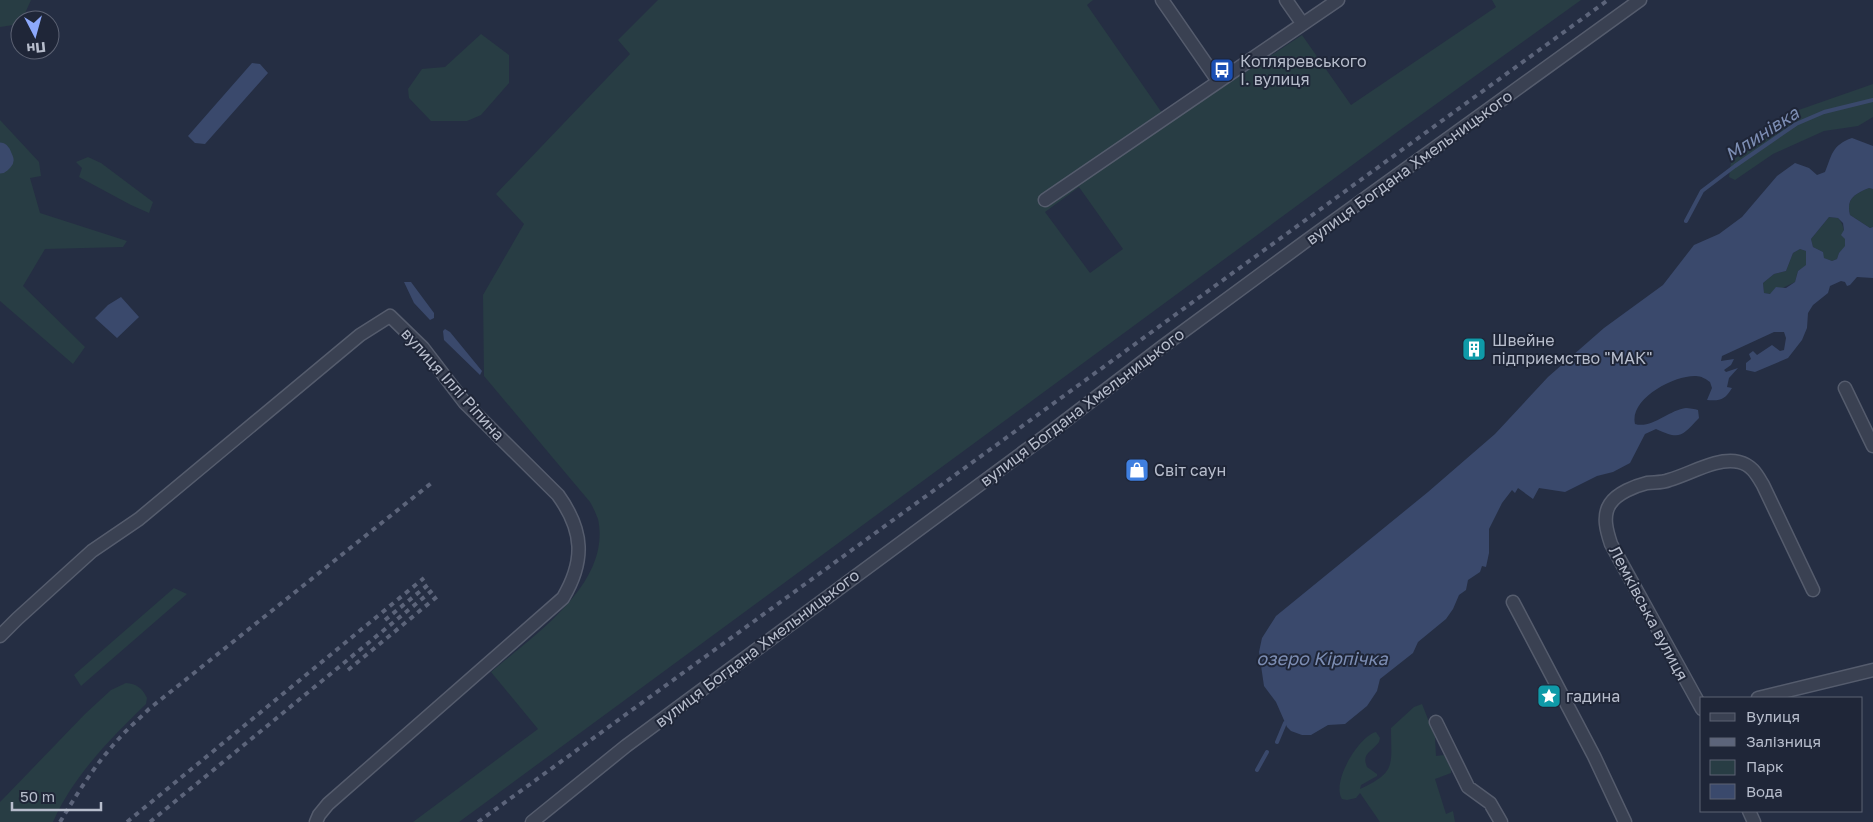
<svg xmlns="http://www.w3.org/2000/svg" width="1873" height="822" font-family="'Golos Text',sans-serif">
<rect width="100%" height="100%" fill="#252e43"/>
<!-- green -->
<path fill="#283d44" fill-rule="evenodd" d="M0,0h31l-9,20h-2v4l-20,3z
M658,0h435l-6,5 82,118 133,-88 49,70 145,-98 -4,-7h89l-181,130 -941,692h-46l125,-93 -47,-57c42,-36 121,-88 107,-153 -2,-5 -5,-12 -8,-17l-106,-126 -1,-81 41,-71 -28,-30 134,-140 -12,-14zM1079,187l44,62 -33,24 -45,-61z
M481,34l28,21v28l-28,32 -14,6h-36l-22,-23 -1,-9 14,-20 23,-2z
M1873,84v33l-15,9 -34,5 -51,23 -38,26 -6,-3 2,-15 59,-49z
M0,120l39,42 2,14 -11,2 10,35 87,28 -4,6 -78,2 -22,37 62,61 -12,17 -73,-63z
M88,157l13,6 52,39 -4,11 -18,-8 -52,-28 3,-9 -6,-6z
M1869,188l4,1v38l-3,1 -20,-13c-4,-16 4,-21 19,-27z
M1829,217l9,1c7,8 7,18 8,28l-7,7 -2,6 -5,2 -9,-3v-6l-10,-5 -2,-8z
M1800,249l6,2v15l-8,5 -3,11 -25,12 -6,-1 -1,-10 11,-9 12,-3 7,-18z
M174,588l13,6 -106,92 -7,-11z
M126,683c11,1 16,5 21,15l-1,6c-35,34 -73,72 -93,118h-53v-20l4,-4 81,-84 26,-24z
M1422,704l13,33 1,19 8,-1 7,14v4l-16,6 11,35 7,-3 2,11h-75l-20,-29 -4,5 -9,2 -5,-1c-11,-17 17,-63 34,-67l4,6 -1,4c-7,10 -18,11 -12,25l10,7v2l-16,9 -1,4c37,-17 31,-24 31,-61l23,-21z"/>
<!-- water -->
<path fill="#3a496c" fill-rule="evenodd" d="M252,63l8,1 8,9 -63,71 -10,-1 -7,-7z
M1852,138l21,8v43l-4,-1c-15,6 -23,11 -19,27l20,13 3,-1v51l-16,-1 -7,8 -3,1 -2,-4 -4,-1 -11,5 -2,7 -15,12 -5,8 -1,15 -5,12 -14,18 -33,14 -9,-2v-7l5,-4 -2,-5 4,-3 4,4 15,-10 8,6 4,-1 2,-12 -2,-6h-10l-52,24 -1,5 13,-2 -3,6 -7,5 2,2 12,-4 -9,10 -2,9 5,1c-7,12 -12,13 -25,12l5,-12 -2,-6c-4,-3 -9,-6 -14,-6 -22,-1 -67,23 -61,48 17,5 34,-14 51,-16 3,0 9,1 12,2l1,8c-18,19 -19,22 -43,11l-11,5 -15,29 -17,9 -16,4 -32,16 -26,-4 -6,11 -15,-11 -3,5 -3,-3 -10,13 -13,26v24l-3,14 -4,-1 -2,6 -12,8 -2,10 -7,5 -6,14 -7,10 -28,23 -5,11 -33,26 -3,12 -10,15 -22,18 -17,1 -17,10h-9l-11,-4 -4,-4 -11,-25 -12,-16 -5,-34 3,-14 14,-22 152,-124 67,-58 53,-57 56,-49 59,-43 31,-40 25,-11 23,-17 35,-41 18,-13 14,5 8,7 8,-3c7,-17 7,-27 27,-34zM1829,217l9,1 5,5 1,7 -3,5 4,4v7l-6,7 -2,6 -5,2 -8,-3 -1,-6 -10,-5 -2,-8zM1800,249l6,2v14l-8,6 -3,11 -9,6 -10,-1 -6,7 -6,-1 -1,-10 11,-9 12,-3 7,-18z
M404,282h7l23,31v5l-4,2 -16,-17z
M121,297l18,20 -22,21 -22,-20 13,-13z
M445,329l5,3 32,39 -2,4 -36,-35 -1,-9z"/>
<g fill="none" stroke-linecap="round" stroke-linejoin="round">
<!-- stream -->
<path stroke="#3a496c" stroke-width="4" d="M1686,221l16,-30 33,-25 61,-42 28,-12 49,-12
M1277,742l8,-19
M1257,770l10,-18"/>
<!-- river -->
<path stroke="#3a496c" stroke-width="21" d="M0,153l3,7 -3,3"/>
<!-- minor casing -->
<g stroke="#555c6d" stroke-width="15">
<path id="minor" d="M1162,0l56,81
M1286,0l16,23
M1045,200l293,-200
M1845,388l28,58
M1513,602l81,154 31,66
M0,636l17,-17 75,-68 47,-32 221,-184 30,-19 33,32 42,55 93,92c26,36 27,66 5,103l-235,206 -9,11 -3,7
M1758,698l115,-28
M1702,709l-91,-165c-4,-12 -9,-28 -1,-40 7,-11 25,-18 37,-21 7,-1 15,0 22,-3 22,-6 47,-23 70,-18 13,3 18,13 24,23l50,105
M1436,722l32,65 22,16 11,19
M1749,811l5,11
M532,822l94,-76 418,-309 118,-90 144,-106 334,-241"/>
</g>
<!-- minor -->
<use href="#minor" stroke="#3a4152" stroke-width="12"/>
<!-- rail -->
<path stroke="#5c647a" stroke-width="4" stroke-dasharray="5 5" stroke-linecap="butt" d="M385,620l44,-36
M348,670l91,-75
M60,822c17,-28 34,-56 56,-80 10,-12 22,-22 33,-33l285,-228
M127,822l297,-244
M150,822l284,-233
M478,822l1130,-822"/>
</g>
<!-- icons -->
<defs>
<g id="bus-square" transform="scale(1.25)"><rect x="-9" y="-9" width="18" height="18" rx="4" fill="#1a4fb4" stroke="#1f2638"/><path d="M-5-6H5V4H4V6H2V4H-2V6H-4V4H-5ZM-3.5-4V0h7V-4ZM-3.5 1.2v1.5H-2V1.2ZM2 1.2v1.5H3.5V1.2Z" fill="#fff"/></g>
<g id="building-square" transform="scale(1.25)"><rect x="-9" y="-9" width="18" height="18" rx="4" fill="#0f9aa8" stroke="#1f2638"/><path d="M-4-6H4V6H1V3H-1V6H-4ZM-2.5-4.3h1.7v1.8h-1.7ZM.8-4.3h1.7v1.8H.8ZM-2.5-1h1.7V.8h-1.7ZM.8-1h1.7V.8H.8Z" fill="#fff"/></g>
<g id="shop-square" transform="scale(1.25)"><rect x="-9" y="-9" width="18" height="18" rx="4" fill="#3f7fe0" stroke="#1f2638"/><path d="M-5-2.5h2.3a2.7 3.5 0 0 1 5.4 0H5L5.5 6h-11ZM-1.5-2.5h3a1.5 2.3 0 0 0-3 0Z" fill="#fff"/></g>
<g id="sight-square" transform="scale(1.25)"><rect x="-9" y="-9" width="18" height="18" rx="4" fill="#0f9aa8" stroke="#1f2638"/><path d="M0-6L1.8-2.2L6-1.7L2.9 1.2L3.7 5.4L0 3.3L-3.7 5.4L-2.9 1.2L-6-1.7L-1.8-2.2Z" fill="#fff"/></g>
</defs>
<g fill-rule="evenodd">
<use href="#bus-square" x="1222" y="70"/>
<use href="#building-square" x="1474" y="349"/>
<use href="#shop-square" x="1137" y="470"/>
<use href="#sight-square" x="1549" y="696"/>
</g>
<g text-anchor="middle" stroke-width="4" stroke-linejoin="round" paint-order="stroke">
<!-- poi labels -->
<g font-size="16" fill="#b7bdcc" stroke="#1f2638" text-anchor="start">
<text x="1240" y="67">Котляревського<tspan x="1240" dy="18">І. вулиця</tspan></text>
<text x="1492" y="346">Швейне<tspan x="1492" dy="18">підприємство "МАК"</tspan></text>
<text x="1154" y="476">Світ саун</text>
<text x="1566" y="702">гадина</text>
</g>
<!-- street labels -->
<g font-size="16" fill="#b7bdcc" stroke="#1f2638">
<text transform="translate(1409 167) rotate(-36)" y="6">вулиця Богдана Хмельницького</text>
<text transform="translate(453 384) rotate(48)" y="6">вулиця Іллі Ріпина</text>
<text transform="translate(1082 407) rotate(-37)" y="6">вулиця Богдана Хмельницького</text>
<text transform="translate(1649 613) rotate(62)" y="6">Лемківська вулиця</text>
<text transform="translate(757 648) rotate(-37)" y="6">вулиця Богдана Хмельницького</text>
</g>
<!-- water labels -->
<g font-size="18" font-style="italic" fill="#7d8eb4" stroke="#1f2638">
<text transform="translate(1762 134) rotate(-33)" y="6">Млинівка</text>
<text x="1322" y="665">озеро Кірпічка</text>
</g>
</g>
<!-- legend -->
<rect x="1700" y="697" width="162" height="115" fill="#1f2638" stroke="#5c6273"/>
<rect x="1710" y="713" width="25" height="8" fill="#3a4152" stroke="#5c6273"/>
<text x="1746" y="722" font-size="15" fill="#b7bdcc">Вулиця</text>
<rect x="1710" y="738" width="25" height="8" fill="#5c647a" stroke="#5c6273"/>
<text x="1746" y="747" font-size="15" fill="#b7bdcc">Залізниця</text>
<rect x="1710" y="760" width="25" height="15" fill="#283d44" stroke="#5c6273"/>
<text x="1746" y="772" font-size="15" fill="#b7bdcc">Парк</text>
<rect x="1710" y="784" width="25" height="15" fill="#3a496c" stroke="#5c6273"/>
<text x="1746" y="797" font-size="15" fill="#b7bdcc">Вода</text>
<!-- north arrow -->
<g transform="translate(35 35) rotate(174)"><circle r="24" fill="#1f2638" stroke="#5c6273"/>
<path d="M0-4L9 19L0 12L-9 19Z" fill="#8da9fc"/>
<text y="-8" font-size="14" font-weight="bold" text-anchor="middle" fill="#b7bdcc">Пн</text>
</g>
<!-- scale -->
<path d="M12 802v8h89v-8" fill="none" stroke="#b7bdcc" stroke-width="2.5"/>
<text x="20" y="802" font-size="15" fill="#b7bdcc" stroke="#1f2638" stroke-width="4" paint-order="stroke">50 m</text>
</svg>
